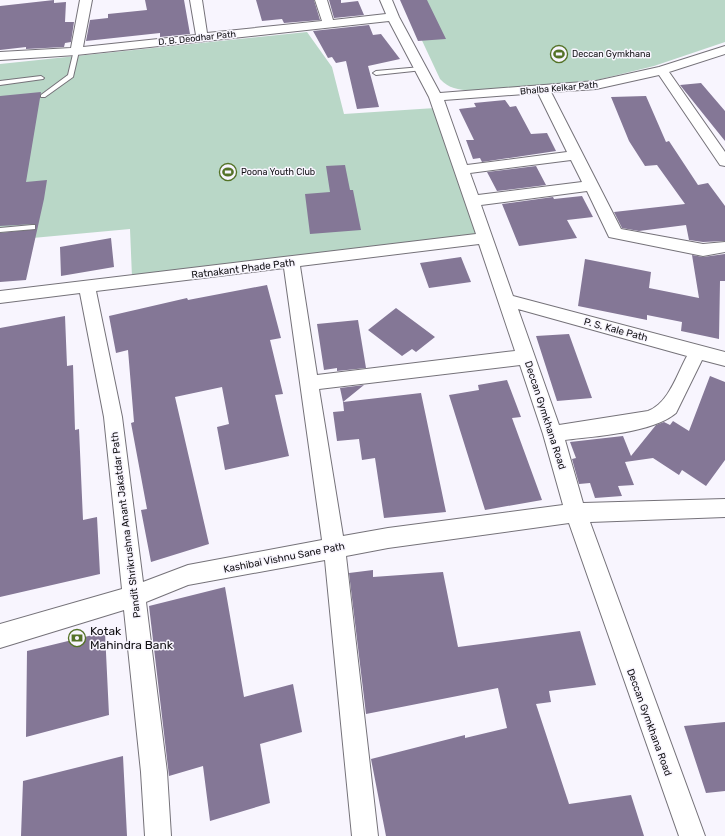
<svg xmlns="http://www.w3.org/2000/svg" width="725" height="836" font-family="Rubik,sans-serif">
<rect width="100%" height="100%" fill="#f8f5fe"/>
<!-- green -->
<path fill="#b9d7c7" d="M403,0h322v42l-71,24 -57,14 -126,11c-13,-2 -22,-2 -31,-12z
M307,32l25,35 12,47 91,-6 44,126 -347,43 -2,-48 -130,12v-177z"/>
<!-- building -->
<path fill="#847796" d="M54,0v3l12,-1 -1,20h9l-3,20 -6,1 -1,4 -38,2v-2l-26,3v-44z
M145,0h39l6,34 -30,3v-4l-74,8 4,-21 18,-2v-4l39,-4z
M256,0h58l6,20 -36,3 -2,-4 -20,2z
M329,0h12v3l17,-2 6,14 -30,3z
M400,0h27l19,39 -28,2z
M369,25l4,10 8,-1 19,25 -32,7 11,41 -22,2 -11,-48 -10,2 -4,-6 -4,1 -15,-27z
M701,83l24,28v30l-45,-56z
M41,92l-15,90 21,-2 -3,19 -18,81 -26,2v-49l36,-4 -1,-5 -35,2v-130z
M646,96l20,46 3,-1 29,44 10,-2 17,23v35l-22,1 -14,-2 -3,-15 -47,6 -17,-3 -8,-16 71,-8 -28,-39 -12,1 -16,-25 -18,-44z
M505,100l5,7 6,-1 15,28 16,-1 9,18 -74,11 -2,-4 -7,1 -7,-19h8l-15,-31 17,-2 -2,-4z
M345,165l5,25h3l8,40 -51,4 -5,-40 25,-2 -4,-26z
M536,166l10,19 -49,6 -10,-19z
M582,196l11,21 -26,3 10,18 -58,8 -17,-42 51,-7 1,2z
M111,238l3,29 -53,9 -1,-29z
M725,254v27h-5l-1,58 -38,-8 1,-9 -35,-7v5l-69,-14 7,-47 66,13 -2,16 50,10 -7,-43 11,2z
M461,257l10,25 -42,6 -9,-25z
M267,285l14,53 -11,2 13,54 -8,1 14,61 -64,14 -8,-43 12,-3 -7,-37 -47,10 34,147 -58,18 -10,-52 6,-1 -16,-86 3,-1 -6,-72 -12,3 -7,-37 78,-18 1,2z
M396,308l27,20 12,9 -19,15 -4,-3 -10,7 -34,-26z
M65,316l2,50 6,-1 2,65 4,-1 4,91 14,-3 3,57 -100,23v-269z
M358,320l8,48 -29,3v-3l-13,2 -7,-46z
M569,334l23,64 -35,3 -21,-65z
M710,376l15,6v78l-19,26 -24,-16 -3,5 -26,-17 -28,4 9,23 -16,1 4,10 -27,2 -5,-15 -11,1 -7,-25 4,-1 -6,-16 53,-6 8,20 25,-31 8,-3 6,3 3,-4 16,10z
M507,380l14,37 -9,1 30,82 -57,10 -36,-115 30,-5 -1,-5z
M364,385l-21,17 -3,-14z
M421,393l25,119 -62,6 -9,-60 -13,2 -3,-21 -22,2 -4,-29 11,-1 -1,-9z
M373,570v7l70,-5 15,75 122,-16 16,54 -47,6 2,11 -15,2 33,100 62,-9 13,41h-258l-15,-77 94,-24v3l42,-10 -9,-40 -132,26 -17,-141z
M225,587l19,110 49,-13 9,48 -42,12 10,59 -60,18 -7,-55 -34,10 -20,-170z
M105,632l4,83 -83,22 1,-86z
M725,722v69l-19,2 -22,-67z
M123,756l4,80h-106l2,-55z"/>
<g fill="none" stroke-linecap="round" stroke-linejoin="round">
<!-- service casing -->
<g stroke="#757279" stroke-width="2">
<path id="service" d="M74,50l5,1 -6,26 -28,20h-4v-2l27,-20z
M421,67l3,2 -1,1 -47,5 -3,-2 3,-2z
M41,76l3,2 -1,1 -43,6v-4z
M32,225h3v4l-35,3v-4z"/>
</g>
<!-- minor casing -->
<g stroke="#757279" stroke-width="2">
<path id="minor" d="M80,0h12l-9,47 113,-12 -6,-35h12l5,33 115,-12 -7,-21h12l6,20 53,-6 -6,-14h12l7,17 41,76 156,-12 63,-14 66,-21v8l-56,18 56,80v14l-5,-1 -61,-90 -63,14 -45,3 70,137 82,15 22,-2v10l-22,4 -94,-19 -22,-46 -106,14 32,91 212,56v14l-23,-6 -26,53c-23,20 -81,23 -111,27l18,63 142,-4v18l-135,5 115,314h-26l-110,-313 -181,25 -42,8 32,280h-26l-27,-276 -137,25 -42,17 21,170 4,64h-26l-4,-64 -17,-162 -124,38v-24l122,-35 -18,-172 -24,-124 -80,10v-12l476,-57 -47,-137 -40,-76 -313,34 -76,5v-8l71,-4zM538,93l29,59 -100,13 -23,-65zM571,160l11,22 -104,13 -8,-22zM479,244l36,107 -198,24 -17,-109zM284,268l38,272 -134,25 -45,17 -21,-165 -26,-126zM518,309l169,47c-10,18 -18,47 -39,55l-89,14zM520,365l23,69 20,71 -175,23 -45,8 -24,-147z"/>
</g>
<!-- service -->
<use href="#service" fill="#fff" fill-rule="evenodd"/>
<!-- minor -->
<use href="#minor" fill="#fff" fill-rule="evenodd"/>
</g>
<!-- icons -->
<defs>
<g id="stadium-ring" transform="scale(0.9)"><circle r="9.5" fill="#f8f5fe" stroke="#547227" stroke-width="1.5"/><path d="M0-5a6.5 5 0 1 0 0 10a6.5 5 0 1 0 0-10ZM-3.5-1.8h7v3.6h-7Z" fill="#547227"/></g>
<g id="bank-ring" transform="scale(0.9)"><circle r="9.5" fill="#f8f5fe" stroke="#547227" stroke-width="1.5"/><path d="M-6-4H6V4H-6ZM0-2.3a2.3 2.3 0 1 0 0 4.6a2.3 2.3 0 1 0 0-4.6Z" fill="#547227"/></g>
</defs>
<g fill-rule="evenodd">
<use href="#stadium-ring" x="559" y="54"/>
<use href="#stadium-ring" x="228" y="172"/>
<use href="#bank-ring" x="77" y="638"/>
</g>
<g text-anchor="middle" stroke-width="3" stroke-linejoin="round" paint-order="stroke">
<!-- far-street labels -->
<g font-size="9" fill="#111013" stroke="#f8f5fe">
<text transform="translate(197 38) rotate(-6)" y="3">D. B. Deodhar Path</text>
<text transform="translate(559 88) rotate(-5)" y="3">Bhalba Kelkar Path</text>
</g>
<!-- far-poi labels -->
<g font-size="9" fill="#111013" stroke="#f8f5fe" text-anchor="start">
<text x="572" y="57">Deccan Gymkhana</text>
<text x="241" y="175">Poona Youth Club</text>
</g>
<!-- street labels -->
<g font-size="10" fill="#111013" stroke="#f8f5fe">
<text transform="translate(243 268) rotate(-7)" y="4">Ratnakant Phade Path</text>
<text transform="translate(616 329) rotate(15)" y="4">P. S. Kale Path</text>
<text transform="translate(546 415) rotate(72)" y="4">Deccan Gymkhana Road</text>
<text transform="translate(125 525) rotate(-97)" y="4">Pandit Shrikrushna Anant Jakatdar Path</text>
<text transform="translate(284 557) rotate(-11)" y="4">Kashibai Vishnu Sane Path</text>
<text transform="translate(650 722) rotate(70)" y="4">Deccan Gymkhana Road</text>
</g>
<!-- near-poi labels -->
<g font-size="12" fill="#111013" stroke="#f8f5fe" text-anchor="start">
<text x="90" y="635">Kotak<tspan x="90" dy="14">Mahindra Bank</tspan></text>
</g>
</g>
</svg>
